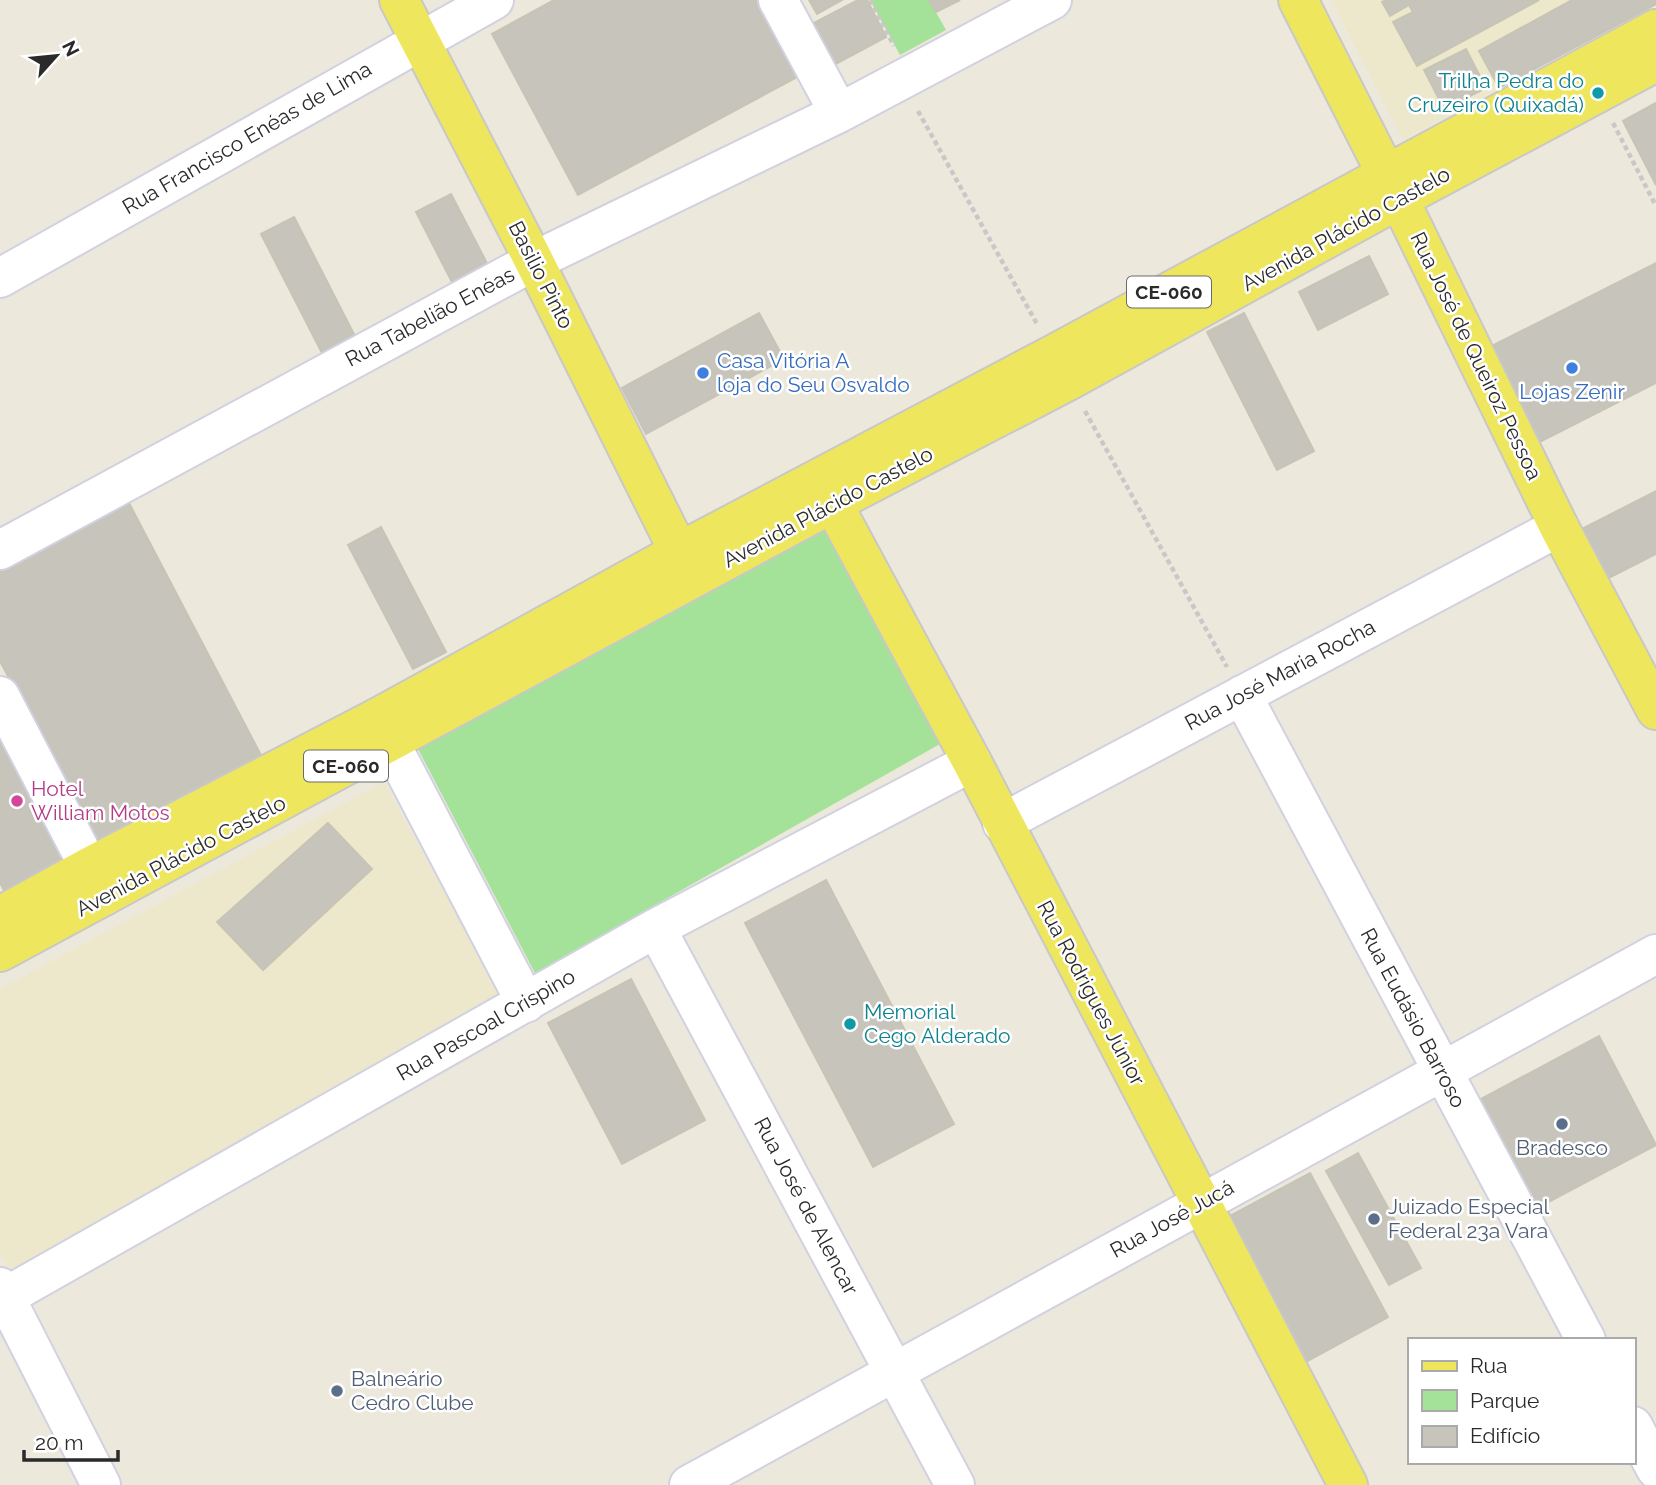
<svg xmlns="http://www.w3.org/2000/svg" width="1656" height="1485" font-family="Raleway,sans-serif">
<rect width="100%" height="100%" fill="#ece8dc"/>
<!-- education -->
<path fill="#ede8cb" d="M1331,0h325v4l-253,136z
M384,782l123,225 -497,264 -10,-17v-265z"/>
<!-- green -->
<path fill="#a4e199" d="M870,0h59l17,30 -46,25z
M830,523l117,217 -412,233 -119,-228z"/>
<!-- building -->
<path fill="#c7c4bb" stroke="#c7c4b5" stroke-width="2" d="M554,0h202l41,77 -219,118 -86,-161z
M809,0h33l-25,14z
M858,0h9l19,37 -52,28 -22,-41z
M929,0h31l-24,12z
M1386,0h153l-122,66 -24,-44 20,-10 -4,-7 -19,11 -8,-14z
M1572,0h84v4l-157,84 -20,-37z
M1466,49l20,39 -42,21 -20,-39z
M1656,103v82l-33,-64z
M451,194l40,77 -35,19 -40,-78z
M294,217l64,125 -33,17 -64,-125z
M1369,256l19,38 -70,36 -19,-38z
M1656,263v120l-128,65 -48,-96z
M759,313l25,46 -138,75 -24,-46z
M1244,313l70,138 -37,19 -70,-138z
M1656,491v63l-51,26 -25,-50z
M129,503l134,256 -166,85 -97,-183v-90z
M381,527l65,125 -33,17 -65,-124z
M0,738l68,126 -61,32 -7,-13z
M328,823l44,46 -109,101 -46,-48z
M826,880l128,244 -81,43 -128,-244z
M631,979l74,141 -83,44 -74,-141z
M1599,1036l57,109 -130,69 -58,-108z
M1358,1153l63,115 -32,17 -63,-114z
M1310,1173l78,144 -93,51 -78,-145z"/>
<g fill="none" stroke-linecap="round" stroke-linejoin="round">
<!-- minor casing -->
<g stroke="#d1d1e2" stroke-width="42">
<path id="minor" d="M778,0l61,113
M0,278l494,-278
M0,550l534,-289 305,-148 213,-113
M1242,695l344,645
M0,696l104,200
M377,718l149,285
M1002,823l557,-296
M656,928l299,557
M0,1287l101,198
M5,1297l651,-369 316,-166
M1633,1426l23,43
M689,1485l967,-531"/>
</g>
<!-- major casing -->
<g stroke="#c8c8c8" stroke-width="42">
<path id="major" d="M399,0l135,261 156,313
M1298,0l101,199 160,328 97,183
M820,480l152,282 376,723
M0,916l89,-49 288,-149 302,-166 375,-198 602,-325
M0,952l833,-449 235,-122 331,-182 257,-137"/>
</g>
<!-- path -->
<path stroke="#c8c8c8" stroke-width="4.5" stroke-dasharray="5 3.5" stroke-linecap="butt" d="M870,0l24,46
M918,111l119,213
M1613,123l43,83
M1085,411l142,256"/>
<!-- minor -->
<use href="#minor" stroke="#fff" stroke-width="38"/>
<!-- major -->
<use href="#major" stroke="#eee75e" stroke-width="38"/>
</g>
<!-- markers -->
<g fill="#0f9aa8" stroke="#fff" stroke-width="2.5">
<circle cx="1598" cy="93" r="7"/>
<circle cx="850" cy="1024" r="7"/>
</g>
<g fill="#3f7fe0" stroke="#fff" stroke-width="2.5">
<circle cx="1572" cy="368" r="7"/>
<circle cx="703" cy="373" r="7"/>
</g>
<circle fill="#d1479c" stroke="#fff" stroke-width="2.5" cx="17" cy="801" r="7"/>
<g fill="#5c6f8a" stroke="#fff" stroke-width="2.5">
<circle cx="1562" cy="1124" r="7"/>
<circle cx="1374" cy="1219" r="7"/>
<circle cx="337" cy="1391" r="7"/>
</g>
<g text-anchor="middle" stroke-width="5" stroke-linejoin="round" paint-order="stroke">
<!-- shield labels -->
<g fill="#fff" stroke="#6a6a6a" stroke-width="2">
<rect x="1127" y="276.5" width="84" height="31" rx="5"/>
<rect x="304" y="750.5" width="84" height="31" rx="5"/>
</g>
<g font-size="19" font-weight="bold" fill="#2a2a2a">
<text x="1169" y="299">CE-060</text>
<text x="346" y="773">CE-060</text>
</g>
<!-- culture labels -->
<g font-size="21" fill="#0d838f" stroke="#fff" text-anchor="end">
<text x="1584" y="88">Trilha Pedra do<tspan x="1584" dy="24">Cruzeiro (Quixadá)</tspan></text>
<text x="864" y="1019" text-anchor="start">Memorial<tspan x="864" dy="24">Cego Alderado</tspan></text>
</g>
<!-- street labels -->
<g font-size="21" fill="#2a2a2a" stroke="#fff">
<text transform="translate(247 138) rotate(-30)" y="7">Rua Francisco Enéas de Lima</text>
<text transform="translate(1346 229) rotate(-29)" y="7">Avenida Plácido Castelo</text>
<text transform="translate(541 275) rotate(63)" y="7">Basilio Pinto</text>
<text transform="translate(430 317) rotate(-28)" y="7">Rua Tabelião Enéas</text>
<text transform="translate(1476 356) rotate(64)" y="7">Rua José de Queiroz Pessoa</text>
<text transform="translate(828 507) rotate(-28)" y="7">Avenida Plácido Castelo</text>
<text transform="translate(1280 675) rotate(-28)" y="7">Rua José Maria Rocha</text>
<text transform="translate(181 856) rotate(-28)" y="7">Avenida Plácido Castelo</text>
<text transform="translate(1091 993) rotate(62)" y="7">Rua Rodrigues Júnior</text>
<text transform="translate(1413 1018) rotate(62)" y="7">Rua Eudásio Barroso</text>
<text transform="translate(486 1025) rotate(-30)" y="7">Rua Pascoal Crispino</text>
<text transform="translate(806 1206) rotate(62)" y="7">Rua José de Alencar</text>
<text transform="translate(1172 1219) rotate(-29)" y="7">Rua José Jucá</text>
</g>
<!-- shop labels -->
<g font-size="21" fill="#366cbe" stroke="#fff" text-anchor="start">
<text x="717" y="368">Casa Vitória A<tspan x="717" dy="24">loja do Seu Osvaldo</tspan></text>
<text x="1572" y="399" text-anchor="middle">Lojas Zenir</text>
</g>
<!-- hotel labels -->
<g font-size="21" fill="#b23c85" stroke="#fff" text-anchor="start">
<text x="31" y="796">Hotel<tspan x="31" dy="24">William Motos</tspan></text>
</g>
<!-- service labels -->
<g font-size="21" fill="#4e5e75" stroke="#fff" text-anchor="start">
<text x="1562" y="1155" text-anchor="middle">Bradesco</text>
<text x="1388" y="1214">Juizado Especial<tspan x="1388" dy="24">Federal 23a Vara</tspan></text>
<text x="351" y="1386">Balneário<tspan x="351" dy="24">Cedro Clube</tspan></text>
</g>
</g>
<!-- legend -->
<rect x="1408" y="1338" width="228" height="126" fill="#ffffff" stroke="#aaaaaa" stroke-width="2"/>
<rect x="1422" y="1361" width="35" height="10" fill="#eee75e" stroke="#aaaaaa" stroke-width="2"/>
<text x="1470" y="1373" font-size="21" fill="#2a2a2a">Rua</text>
<rect x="1422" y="1390" width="35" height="21" fill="#a4e199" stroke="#aaaaaa" stroke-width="2"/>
<text x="1470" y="1408" font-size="21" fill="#2a2a2a">Parque</text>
<rect x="1422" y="1426" width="35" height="21" fill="#c7c4bb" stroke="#aaaaaa" stroke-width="2"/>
<text x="1470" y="1443" font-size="21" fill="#2a2a2a">Edifício</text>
<!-- north arrow -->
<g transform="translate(56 56) rotate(63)" stroke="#ffffff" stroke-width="5" paint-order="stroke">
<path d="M0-5L12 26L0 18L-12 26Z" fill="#2a2a2a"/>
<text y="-10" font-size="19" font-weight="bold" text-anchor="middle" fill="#2a2a2a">N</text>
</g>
<!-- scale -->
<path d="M24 1450v10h94v-10" fill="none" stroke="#2a2a2a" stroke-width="3.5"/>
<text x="35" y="1450" font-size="21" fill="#2a2a2a" stroke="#ffffff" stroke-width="5" paint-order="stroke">20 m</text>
</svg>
